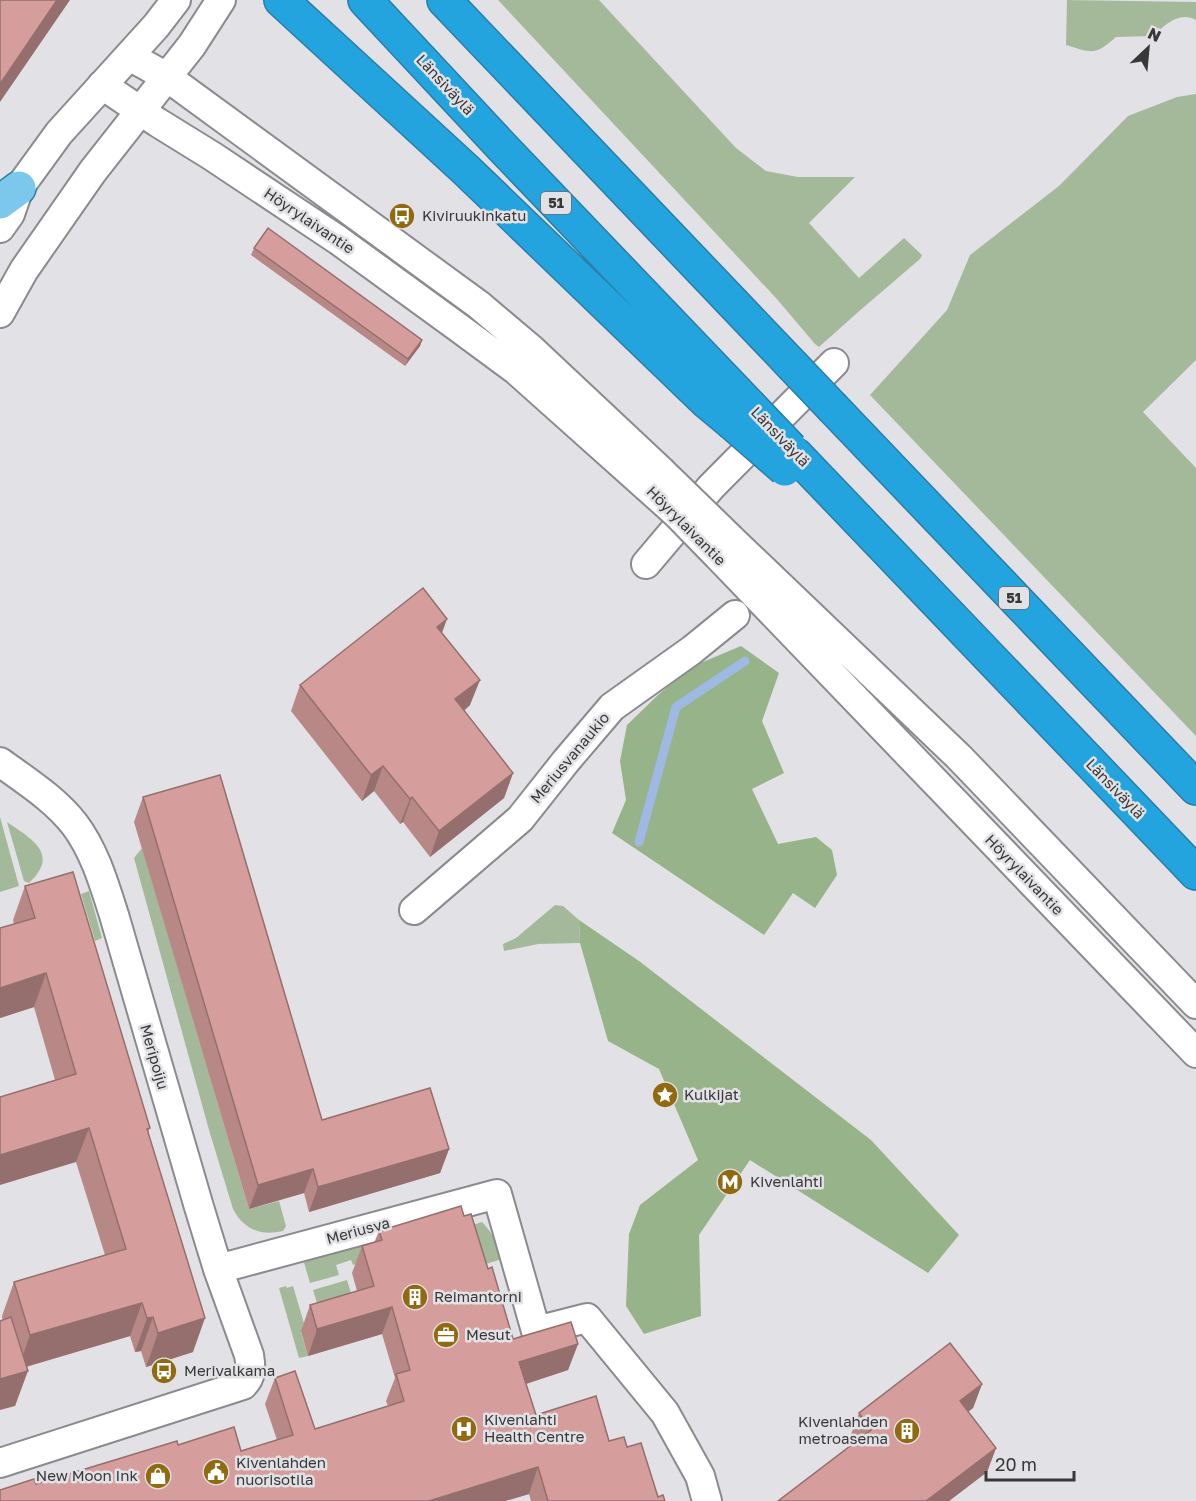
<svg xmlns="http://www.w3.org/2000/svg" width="1196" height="1501" font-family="'Golos Text',sans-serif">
<rect width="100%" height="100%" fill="#e2e2e6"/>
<!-- green -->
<path fill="#a4b99a" d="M498,0h101l137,148 30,23 32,6h57l-46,46 50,55 45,-40 18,17 -2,4 -63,54 -38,34 -4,-3 -39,-46z
M1067,0l129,2v18c-17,-9 -31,5 -43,16l-37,1c-21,19 -24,16 -50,8z
M1196,94v266l-53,52 53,56v268l-326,-341 77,-85 23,-55 89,-69 69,-70 49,-19z
M0,817l19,69 -19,6z
M7,822c25,17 53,32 22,61l-5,-2z
M142,848l107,361 30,-8 7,25 -3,5c-22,5 -39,-1 -50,-22l-24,-79 -75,-272z
M89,891l13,47 -7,3 -14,-47z
M555,905l8,1 16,14 1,23 -42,1 -34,7 -1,-7 13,-6z
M482,1222c11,11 15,22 20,37l-16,5 -26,-35z
M417,1224l-47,35 -17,6 -2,-5 -15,5 3,10 -29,8 -7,-24z
M347,1280l8,26 -38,-3 -4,-13z
M286,1286l1,2 6,-2 13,44 -5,2 7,24 -9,2 -20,-70z"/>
<!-- forest -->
<path fill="#97b389" d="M741,646l38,27 -17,48 22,52 -32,16 26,55 38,-7 16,13 5,25 -22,33 -22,-15 -29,42 -152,-102 14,-33 -6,-39 7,-36 31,-30 33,-28z
M579,920l60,41 232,179 88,95 -31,38 -178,-113 -51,75 2,81 -57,18 -18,-28 3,-72 11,-29 58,-45 -39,-91 -51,-28 -28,-98z"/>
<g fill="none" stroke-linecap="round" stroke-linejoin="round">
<!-- stream -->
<path stroke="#a0b9e4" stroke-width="9" d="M639,842l37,-135 69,-46"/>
<!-- minor casing -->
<g stroke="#8b8b8f" stroke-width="32">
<path id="minor" d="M129,56l38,21 312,228 52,44 130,122
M102,85l55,37 55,34 126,84 121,88 57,42 131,117
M0,228l10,-14 9,-26 40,-55 97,-107 20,-26
M0,313l24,-43 69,-99 99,-126 29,-45
M731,539l228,218 237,247
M718,556l478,497
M646,564l65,-77 123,-124
M0,762c26,19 55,37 75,63 20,27 29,59 39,90l85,292 19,62 31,86c2,12 3,21 -6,30l-243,78
M414,910l106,-91 46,-58 46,-54 80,-57 43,-35
M218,1269l279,-75 39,137 51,-13 78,95 35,63 7,25"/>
</g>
<!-- major casing -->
<g stroke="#2a7ea5" stroke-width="36">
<path id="major" d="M0,202l19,-14"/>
</g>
<!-- highway casing -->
<g stroke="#2a7ea5" stroke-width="36">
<path id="highway" d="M281,0l185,170 241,232 24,20
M365,0l139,149 245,256
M444,0l348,365
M833,408l363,380
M796,455l400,418"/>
</g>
<!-- minor -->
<use href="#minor" stroke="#fff" stroke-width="28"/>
<!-- major -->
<use href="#major" stroke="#7bc8ec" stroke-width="33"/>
<!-- highway -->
<use href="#highway" stroke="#23a4df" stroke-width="33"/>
<!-- minor-bridge casing -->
<g stroke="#8b8b8f" stroke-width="32" stroke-linecap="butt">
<path id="minor-bridge" d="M661,471l70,68
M647,487l29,26 42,43"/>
</g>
<!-- highway-bridge casing -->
<g stroke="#2a7ea5" stroke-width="36" stroke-linecap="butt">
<path id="highway-bridge" d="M792,365l41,43
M749,405l42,44
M731,422l54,47"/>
</g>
<!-- minor-bridge -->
<use href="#minor-bridge" stroke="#fff" stroke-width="28"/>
<!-- highway-bridge -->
<use href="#highway-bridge" stroke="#23a4df" stroke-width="33"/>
</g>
<!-- wall -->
<path fill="#b78886" d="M254,248l168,92 -2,6 -15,20 -154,-111z
M442,633l28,72 -6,6 49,62 -9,25 -74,59 -27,-35 -3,2 -26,-33 -12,10 -71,-90 9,-26z
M143,797l179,323 127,29 -9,24 -131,39 -5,-19 -55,16 -115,-387z
M25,886l125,242 -2,5 45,219 -47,15 -5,-16 -6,1 -5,-16 -104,31 -11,39 -13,-90 12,-34 91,-27 -29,-93 -21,-82 -21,-73 -34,11v-90l14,-4 -1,-4z
M464,1216l24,53 25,70 65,5 -10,26 -42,14 10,31 73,26 18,6 31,50 7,4h-134l-2,-7 -24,7h-505l36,-17 142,-39 63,6 36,-11 -12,-36 10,-26 40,51 73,-23 -2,-5 9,-23 -13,-44 -74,22 -7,-25 9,-26 47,-14 -5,-18 10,-27 12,-3 5,-12z
M982,1384l-9,24 -5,4 28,36 -9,24 -38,29h-171l76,-58 -4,-6 9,-24z"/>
<!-- shaded-wall -->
<path fill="#956f6d" d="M57,0h13l-70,102v-18z
M422,340l-2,6 -15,20 3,-7z
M447,619l-9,25 -1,-17z
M480,680l-10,25 -24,20 9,-26z
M383,766l-9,25 -12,10 9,-26z
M513,773l-9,25 -74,59 9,-26z
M412,797l-9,25 -3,2 10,-25z
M46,973l-12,34 -34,11v-30z
M89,1128l-13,34 -76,23v-30z
M449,1149l-9,24 -131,39 9,-25z
M313,1169l-9,24 -55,16 9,-24z
M142,1303l-12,33 -112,33 12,-34z
M392,1307l-10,27 -74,22 9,-27z
M153,1317l-12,34 -6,1 12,-34z
M205,1318l-12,34 -47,15 12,-34z
M578,1344l-10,26 -58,19 9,-27z
M28,1371l-13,35 -15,4v-31z
M982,1384l-9,24 -22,17 9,-24z
M996,1448l-9,24 -38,29h-23z
M538,1467l-9,27 -24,7h-76z"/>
<!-- building -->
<path fill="#d59e9c" stroke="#956f6d" stroke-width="1.5" d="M0,0h57l-57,84z
M268,228l154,112 -14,19 -154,-111z
M423,588l24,31 -10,8 43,53 -25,19 58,74 -74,58 -27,-34 -2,2 -27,-33 -12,9 -71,-90z
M220,775l102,345 108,-32 19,61 -131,38 -5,-18 -55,16 -115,-388z
M73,872l77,256 -3,1 58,189 -47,15 -5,-16 -6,1 -5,-15 -112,32 -16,-53 112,-33 -37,-121 -89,27v-58l76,-23 -30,-101 -46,15v-60l35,-10 -10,-32z
M461,1206l3,10 7,-2 17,55 4,-2 21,72 58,-17 7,22 -59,18 17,53 60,-19 13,45 15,-4 3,10 14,-4 17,54 5,-2 2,6h-117l-10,-34 -109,34h-429v-11l34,-11 2,5 141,-43 1,4 56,-18 7,24 52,-16 -18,-57 20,-7 20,58 89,-28 -8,-27 14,-4 -18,-63 -75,22 -7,-24 64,-19 -12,-40 20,-6 -3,-9z
M11,1317l17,54 -28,8v-58z
M950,1343l32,41 -22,17 36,47 -70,53h-148l93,-71 -12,-17z"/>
<!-- icons -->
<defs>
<g id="bus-disc" transform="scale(1.35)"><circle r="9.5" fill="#906910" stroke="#e2e2e6"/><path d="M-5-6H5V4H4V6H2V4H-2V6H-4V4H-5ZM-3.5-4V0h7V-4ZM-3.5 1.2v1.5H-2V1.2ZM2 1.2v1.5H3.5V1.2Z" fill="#fff"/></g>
<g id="sight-disc" transform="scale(1.35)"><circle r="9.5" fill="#906910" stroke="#e2e2e6"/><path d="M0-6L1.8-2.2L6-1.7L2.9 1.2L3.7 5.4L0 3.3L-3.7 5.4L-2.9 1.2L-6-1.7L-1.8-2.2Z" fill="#fff"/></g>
<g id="metro-disc" transform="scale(1.35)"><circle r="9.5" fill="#906910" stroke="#e2e2e6"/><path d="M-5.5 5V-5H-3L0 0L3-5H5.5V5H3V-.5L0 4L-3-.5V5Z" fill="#fff"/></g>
<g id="building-disc" transform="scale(1.35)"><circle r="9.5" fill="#906910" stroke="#e2e2e6"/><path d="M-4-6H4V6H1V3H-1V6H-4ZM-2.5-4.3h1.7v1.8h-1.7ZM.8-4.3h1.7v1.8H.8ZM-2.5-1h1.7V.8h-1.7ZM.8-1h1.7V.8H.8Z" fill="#fff"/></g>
<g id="office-disc" transform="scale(1.35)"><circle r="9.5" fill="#906910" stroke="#e2e2e6"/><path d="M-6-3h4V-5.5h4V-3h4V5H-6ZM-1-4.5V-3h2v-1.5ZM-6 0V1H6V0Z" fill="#fff"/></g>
<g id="hospital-disc" transform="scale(1.35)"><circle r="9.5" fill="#906910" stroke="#e2e2e6"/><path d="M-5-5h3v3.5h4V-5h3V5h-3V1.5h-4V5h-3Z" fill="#fff"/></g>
<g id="civic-disc" transform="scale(1.35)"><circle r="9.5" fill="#906910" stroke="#e2e2e6"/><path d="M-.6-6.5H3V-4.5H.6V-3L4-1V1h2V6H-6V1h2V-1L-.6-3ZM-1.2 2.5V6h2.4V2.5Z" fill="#fff"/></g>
<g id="shop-disc" transform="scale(1.35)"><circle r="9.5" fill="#906910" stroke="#e2e2e6"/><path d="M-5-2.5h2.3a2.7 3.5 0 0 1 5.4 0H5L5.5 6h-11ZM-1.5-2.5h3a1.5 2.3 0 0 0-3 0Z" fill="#fff"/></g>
</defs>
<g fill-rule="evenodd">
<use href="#bus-disc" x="402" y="216"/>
<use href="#sight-disc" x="665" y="1095"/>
<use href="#metro-disc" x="730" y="1182"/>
<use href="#building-disc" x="415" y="1297"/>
<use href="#office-disc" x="446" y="1335"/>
<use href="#bus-disc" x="164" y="1371"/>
<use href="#hospital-disc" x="464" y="1429"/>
<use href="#building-disc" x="907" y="1431"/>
<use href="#civic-disc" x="216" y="1472"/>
<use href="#shop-disc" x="158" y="1476"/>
</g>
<g text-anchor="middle" stroke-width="5" stroke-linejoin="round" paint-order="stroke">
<!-- shield labels -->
<g fill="#e2e2e6" stroke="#6b6b6d" stroke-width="1.5">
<rect x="541" y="192" width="30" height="22" rx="4.5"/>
<rect x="999" y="587" width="30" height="22" rx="4.5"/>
</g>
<g font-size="14" font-weight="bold" fill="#383839">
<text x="556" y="208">51</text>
<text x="1014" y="603">51</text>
</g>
<!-- street labels -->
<g font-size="15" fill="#383839" stroke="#e2e2e6">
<text transform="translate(445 85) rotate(47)" y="5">Länsiväylä</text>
<text transform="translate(309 221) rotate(34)" y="5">Höyrylaivantie</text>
<text transform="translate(780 437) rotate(46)" y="5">Länsiväylä</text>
<text transform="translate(686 526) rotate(45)" y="5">Höyrylaivantie</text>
<text transform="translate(570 758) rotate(-50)" y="5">Meriusvanaukio</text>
<text transform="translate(1115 789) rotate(46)" y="5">Länsiväylä</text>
<text transform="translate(1024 875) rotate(46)" y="5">Höyrylaivantie</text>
<text transform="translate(154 1057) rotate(74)" y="5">Meripoiju</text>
<text transform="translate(358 1231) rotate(-15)" y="5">Meriusva</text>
</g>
<!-- poi labels -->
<g font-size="15" fill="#383839" stroke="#e2e2e6" text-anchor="start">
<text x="422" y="221">Kiviruukinkatu</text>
<text x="684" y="1100">Kulkijat</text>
<text x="750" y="1187">Kivenlahti</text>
<text x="434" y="1302">Reimantorni</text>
<text x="466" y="1340">Mesut</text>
<text x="184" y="1376">Merivalkama</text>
<text x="484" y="1425">Kivenlahti<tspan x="484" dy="17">Health Centre</tspan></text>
<text x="888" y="1427" text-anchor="end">Kivenlahden<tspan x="888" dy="17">metroasema</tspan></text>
<text x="236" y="1468">Kivenlahden<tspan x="236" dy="17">nuorisotila</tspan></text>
<text x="138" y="1481" text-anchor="end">New Moon Ink</text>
</g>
</g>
<!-- north arrow -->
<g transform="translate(1148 48) rotate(26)" stroke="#e2e2e6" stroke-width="4.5" paint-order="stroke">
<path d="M0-4.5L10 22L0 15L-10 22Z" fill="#383839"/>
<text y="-9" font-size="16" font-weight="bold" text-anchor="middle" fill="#383839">N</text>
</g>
<!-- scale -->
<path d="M986 1471v9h88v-9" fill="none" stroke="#383839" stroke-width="3"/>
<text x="995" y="1471" font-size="18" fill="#383839" stroke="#e2e2e6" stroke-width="4.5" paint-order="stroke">20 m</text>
</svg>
